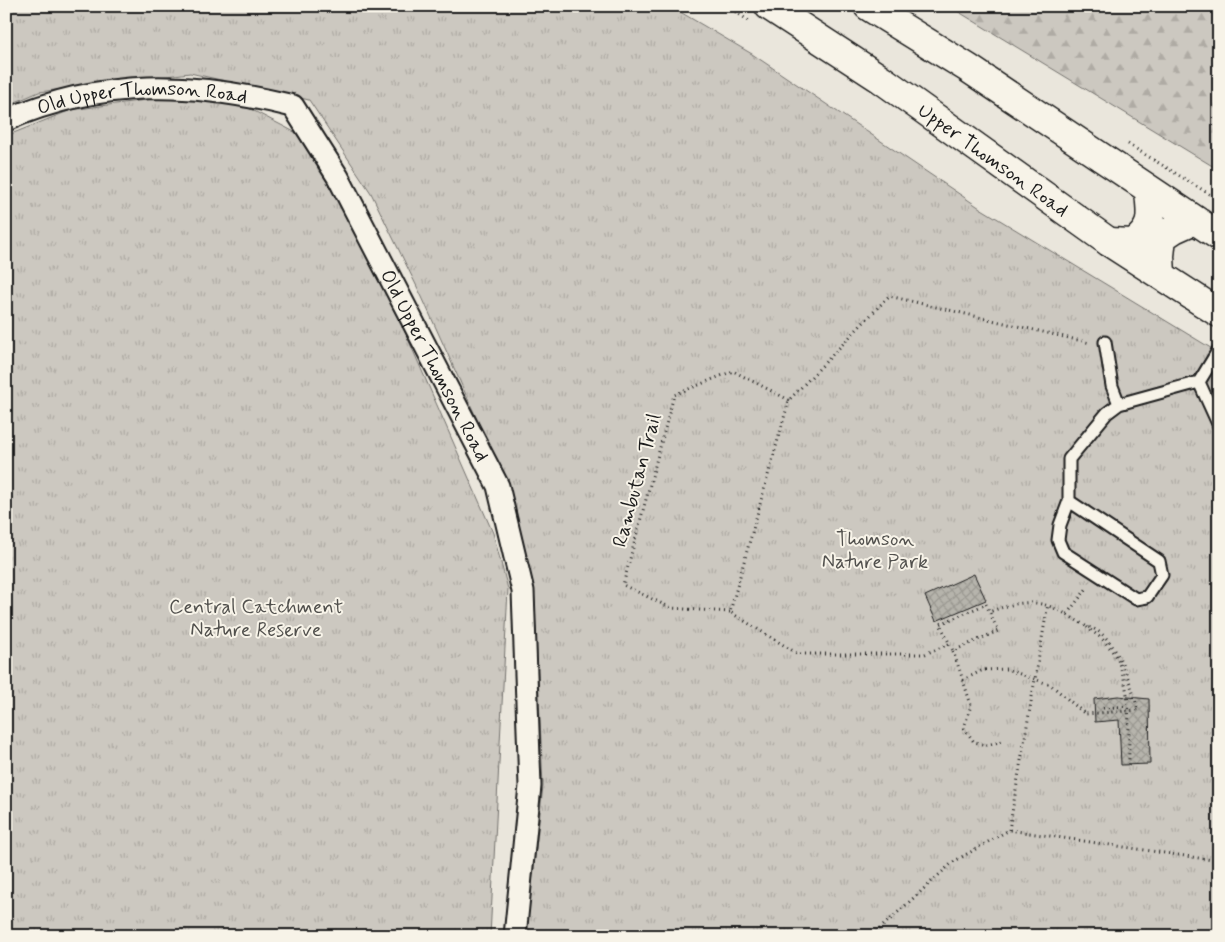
<svg xmlns="http://www.w3.org/2000/svg" width="1225" height="942" font-family="Mynerve,sans-serif">
<defs>
<pattern id="forest-firs" width="22" height="20" patternUnits="userSpaceOnUse" patternTransform="scale(1.25)"><rect width="22" height="20" fill="#ccc8c0"/><path d="M5 1l3.5 6h-7zM16 11l3.5 6h-7z" fill="#afaba4"/></pattern>
<pattern id="park-tufts" width="24" height="20" patternUnits="userSpaceOnUse" patternTransform="scale(1.25)"><rect width="24" height="20" fill="#ccc8c0"/><path d="M3 7l-1-3M5 7V3M7 7l1-3M15 17l-1-3M17 17v-4M19 17l1-3" fill="none" stroke="#afaba4"/></pattern>
<pattern id="building-cross-hatch" width="8" height="8" patternUnits="userSpaceOnUse" patternTransform="scale(1.25)"><rect width="8" height="8" fill="#b6b4ac"/><path d="M0 0l8 8M0 8l8-8" fill="none" stroke="#9c9a93"/></pattern>
</defs>
<rect width="100%" height="100%" fill="#eae6dc"/>
<filter id="ink" filterUnits="userSpaceOnUse"><feTurbulence type="fractalNoise" baseFrequency=".02" numOctaves="2"/><feDisplacementMap in="SourceGraphic" scale="10" xChannelSelector="R" yChannelSelector="G"/><feConvolveMatrix kernelMatrix="1 2 1 2 8 2 1 2 1" color-interpolation-filters="sRGB"/></filter>
<g filter="url(#ink)">
<!-- forest -->
<path fill="url(#forest-firs)" stroke="#74726e" d="M949,6h270v164z"/>
<!-- park -->
<path fill="url(#park-tufts)" stroke="#74726e" d="M6,6h664l82,48 228,154 239,145v583h-693l17,-150 -9,-200 -31,-109 -81,-180 -51,-104 -62,-93 -119,-27 -151,19 -33,14z
M183,95l46,3 79,41 33,47 152,347 15,56 -18,347h-484v-800l65,-26z"/>
<!-- building -->
<path fill="url(#building-cross-hatch)" stroke="#1c1c1c" d="M974,574l12,26 -50,21 -11,-25z
M1118,696l31,3 1,65 -29,1 -2,-45 -24,2 -1,-23z"/>
<g fill="none" stroke-linecap="round" stroke-linejoin="round">
<!-- service casing -->
<g stroke="#1c1c1c" stroke-width="15">
<path id="service" d="M1105,342l7,44 7,18
M1219,349l-20,33 20,44
M1069,501l90,60 3,14 -15,22 -11,2 -73,-47 -5,-12 2,-15 9,-24v-42l38,-46 12,-9 80,-22"/>
</g>
<!-- minor casing -->
<g stroke="#1c1c1c" stroke-width="25">
<g id="minor">
<path id="s1" d="M6,120c97,-42 186,-39 287,-14l45,71 160,309 25,105 7,195 -15,150"/>
</g>
</g>
<!-- primary casing -->
<g stroke="#1c1c1c" stroke-width="31">
<g id="primary">
<path id="s2" d="M769,6l112,73 228,163 110,71"/>
<path d="M868,6l100,62 251,168"/>
<path d="M1109,242l25,1c21,-17 17,-27 15,-52"/>
<path d="M1161,275l-1,-19 2,-19 12,-8 20,-9"/>
</g>
</g>
<!-- path -->
<path stroke="#1c1c1c" stroke-width="3" stroke-dasharray="1 4" stroke-linecap="butt" d="M727,6l22,15
M1128,144l91,56
M986,604l12,27 -45,20 -13,-27z
M730,612l-59,-4 -48,-23 51,-190 59,-24 56,29
M1067,614l21,-27
M949,644l-24,10h-127l-68,-42 59,-212 100,-104 201,47
M953,651l10,29 20,-10 23,-1 45,16 34,29 53,-4c-6,-23 -23,-80 -51,-83 -39,-25 -53,-32 -98,-15
M963,680l8,25 -7,23 10,14 13,3 16,-4
M1103,708l25,-2
M1009,830l39,-226
M872,936l81,-74 56,-32 210,31"/>
<!-- service -->
<use href="#service" stroke="#f7f3e8" stroke-width="11"/>
<!-- minor -->
<use href="#minor" stroke="#f7f3e8" stroke-width="21"/>
<!-- primary -->
<use href="#primary" stroke="#f7f3e8" stroke-width="28"/>
<!-- path-bridge -->
<path stroke="#1c1c1c" stroke-width="3" stroke-dasharray="1 4" stroke-linecap="butt" d="M1087,627c4,4 10,7 15,12 32,30 26,82 27,122"/>
</g>
</g>
<g text-anchor="middle" stroke-width="4" stroke-linejoin="round" paint-order="stroke">
<!-- street labels -->
<g font-size="20" fill="#1c1c1c" stroke="#f7f3e8">
<text dy="7" stroke="none"><textPath href="#s1" startOffset="140">Old Upper Thomson Road</textPath></text>
<text dy="7" stroke="none"><textPath href="#s2" startOffset="272">Upper Thomson Road</textPath></text>
<text dy="7" stroke="none"><textPath href="#s1" startOffset="589">Old Upper Thomson Road</textPath></text>
<text transform="translate(636 480) rotate(-75)" y="7">Rambutan Trail</text>
</g>
<!-- park labels -->
<g font-size="20" fill="#51504d" stroke="#f7f3e8">
<text x="875" y="545">Thomson<tspan x="875" dy="23">Nature Park</tspan></text>
<text x="256" y="613">Central Catchment<tspan x="256" dy="23">Nature Reserve</tspan></text>
</g>
</g>
<!-- margin -->
<rect width="1225" height="942" fill="none" stroke="#f7f3e8" stroke-width="25"/>
<rect x="12" y="12" width="1200" height="917" fill="none" stroke="#1c1c1c" stroke-width="2" filter="url(#ink)"/>
</svg>
